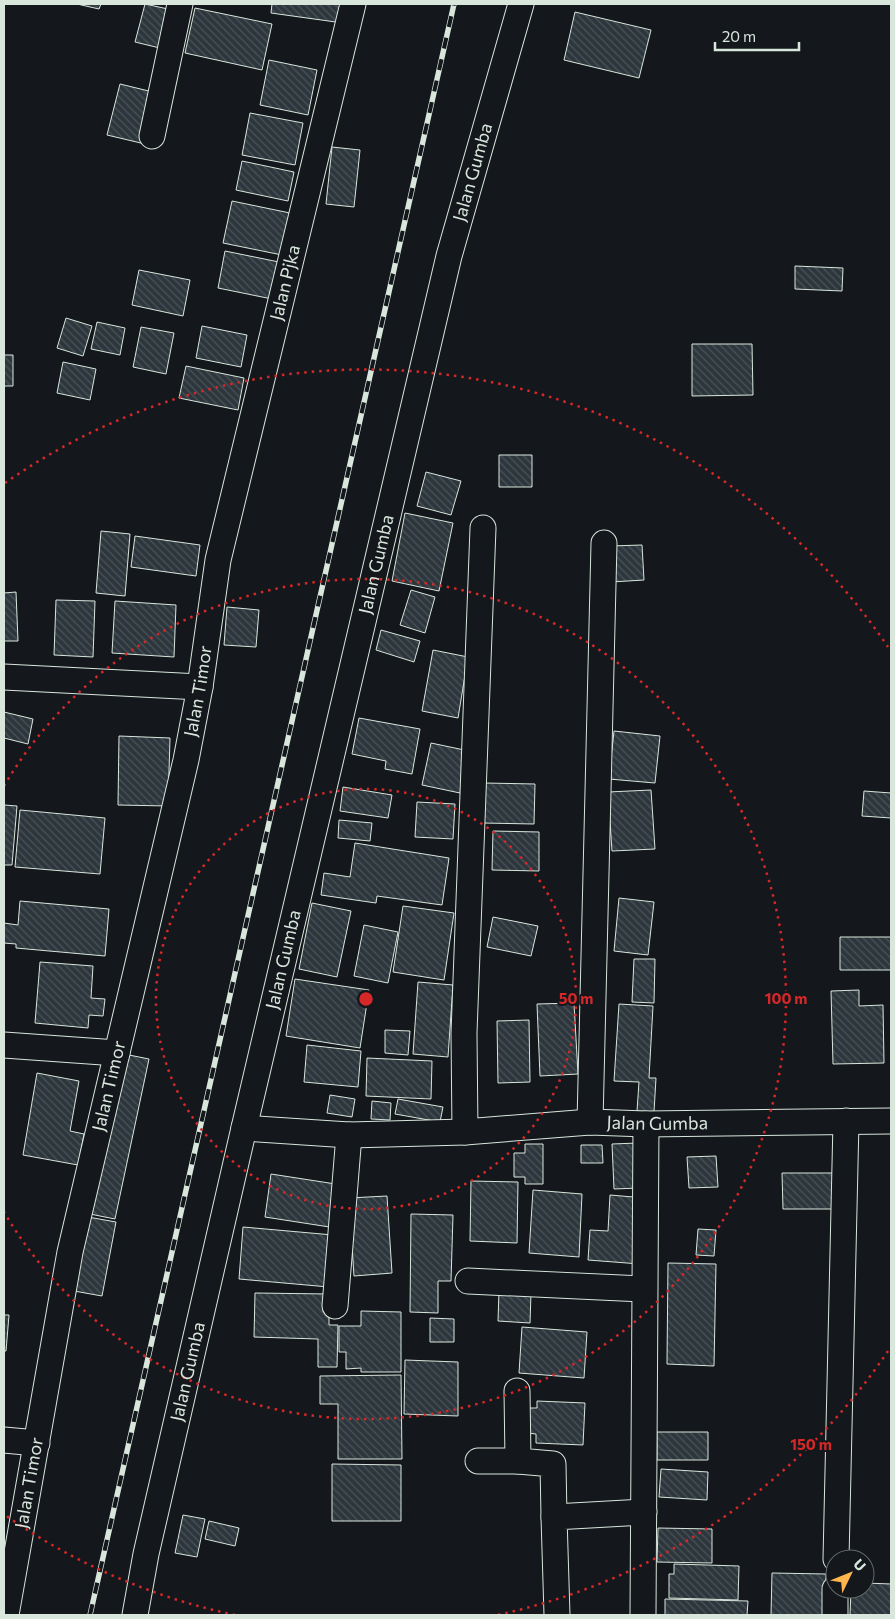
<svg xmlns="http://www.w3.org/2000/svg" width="895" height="1619" font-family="Commissioner,sans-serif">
<defs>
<pattern id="building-back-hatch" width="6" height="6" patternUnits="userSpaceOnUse" patternTransform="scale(1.25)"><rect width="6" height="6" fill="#2c363c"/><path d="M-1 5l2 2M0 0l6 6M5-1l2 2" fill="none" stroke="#4a5358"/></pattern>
</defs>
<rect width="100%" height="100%" fill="#14181c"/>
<!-- building -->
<path fill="url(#building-back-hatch)" stroke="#d8e6dc" d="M77,4h24l-2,5z
M145,4l32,7 -9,39 -33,-8z
M272,4h73l-2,19 -72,-10z
M195,8l77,16 -10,46 -77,-17z
M575,12l76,18 -12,48 -75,-18z
M269,60l48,10 -9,45 -48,-10z
M120,84l37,9 -12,51 -38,-9z
M250,113l53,10 -8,42 -53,-10z
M332,147l28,3 -6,57 -28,-3z
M242,161l52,11 -6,29 -52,-11z
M232,201l58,12 -8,42 -59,-12z
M225,251l54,11 -7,37 -54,-11z
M795,266l48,2 -1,23 -47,-2z
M139,270l51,10 -7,36 -51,-11z
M66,318l26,8 -9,30 -26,-8z
M97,322l28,6 -5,27 -29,-6z
M202,326l45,9 -6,32 -45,-9z
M141,327l33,6 -8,41 -33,-7z
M692,344h60l1,51 -61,1z
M4,355h9v31h-9z
M63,362l33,7 -6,31 -33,-7z
M186,366l58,12 -6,32 -59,-12z
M499,455h33v32h-33z
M426,472l35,9 -10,34 -34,-9z
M405,513l48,10 -14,68 -47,-10z
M101,531l29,3 -5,62 -29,-3z
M135,536l65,9 -4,31 -65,-9z
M642,545l2,35 -33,2 -1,-36z
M411,590l24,7 -10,36 -25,-8z
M16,592l2,49h-14v-48z
M56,600l39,1 -2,56 -39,-2z
M115,601l61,4 -2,52 -62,-4z
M227,607l32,3 -3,37 -32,-2z
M381,630l39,11 -6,21 -38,-12z
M433,650l35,7 -10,61 -36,-7z
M4,712l29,7 -5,25 -24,-6z
M359,718l61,11 -8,45 -27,-5 1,-8 -34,-7z
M614,731l46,5 -5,47 -46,-4z
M119,736l51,2 -2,68 -50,-1z
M431,743l38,8 -9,42 -38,-8z
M484,783l51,1 -1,40 -51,-1z
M343,787l49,8 -4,23 -48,-7z
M651,790l4,59 -43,2 -4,-59z
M864,791l27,2v25l-29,-2z
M417,802l38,2 -2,35 -38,-2z
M4,805l13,1 -5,59h-8z
M20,810l85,8 -5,56 -85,-7z
M339,820l33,3 -2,18 -32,-3z
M493,831l46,1v39l-47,-1z
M355,843l94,15 -7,47 -65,-9 -1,7 -55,-8 3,-22 26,4z
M619,898l35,4 -6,53 -34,-4z
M20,901l89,8 -4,47 -89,-8v-4l-12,-1v-20l14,2z
M312,903l39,8 -14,66 -38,-8z
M403,906l51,7 -10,67 -51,-8z
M493,917l45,9 -7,30 -44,-9z
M364,925l34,7 -10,51 -34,-7z
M840,937h51v33h-51z
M634,959h21l-1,44 -22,-1z
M40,962l53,4 -2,32 14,1 -2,17 -14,-1 -1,13 -53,-5z
M295,979l74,11 -9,58 -74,-12z
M418,982l35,3 -5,72 -35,-3z
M859,990v16l24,-1 1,58 -51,1 -2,-73z
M574,1003l4,71 -38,2 -3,-72z
M619,1004l34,2 -4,72h7l-2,34 -17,-1 2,-29 -25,-1z
M529,1020l1,62 -32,1 -1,-62z
M385,1030l25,1 -2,24 -23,-2z
M307,1045l54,6 -3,36 -54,-5z
M124,1054l25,5 -34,160 -25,-5z
M367,1058l65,3 -1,38 -65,-3z
M37,1073l42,8 -9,50 14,3 -6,31 -55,-10z
M330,1095l25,4 -3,18 -25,-4z
M398,1099l45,8 -3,15 -45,-8z
M372,1101l19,2 -1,17 -19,-1z
M638,1143l1,45 -25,1 -2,-45z
M525,1144h18v40h-18v-7h-11v-24h11z
M581,1145h21l1,18h-22z
M716,1156l2,31 -29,1 -2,-31z
M782,1173h56v36h-55z
M271,1174l71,11 -6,43 -71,-11z
M471,1181l47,1 -1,61 -47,-2z
M533,1190l49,4 -3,63 -50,-4z
M610,1195l35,3 -5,66 -52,-4 2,-30 18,1z
M387,1196l5,77 -38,3 -5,-78z
M411,1214l42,1 -2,66h-13v32l-28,-1z
M88,1217l28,5 -14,74 -28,-5z
M243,1227l90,8 -4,52 -90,-8z
M698,1229l18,1 -2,26 -18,-1z
M668,1263l48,1 -2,102 -47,-2z
M499,1291l32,2 -1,30 -32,-2z
M255,1293l74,1v31h9l-1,42h-19v-28l-64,-2z
M361,1311l40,1v60h-40v-4l-15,1v-17h-7v-26h22z
M4,1315h5l-3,36h-2z
M430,1318l24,1v23h-24z
M522,1327l65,5 -3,46 -65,-5z
M405,1360l53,2v54l-54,-2z
M401,1375l1,84h-64v-55h-18v-28z
M537,1401l48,2 -2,42 -47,-2v-9l-10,-1 1,-25h10z
M657,1432h51v28h-51z
M332,1464l69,1v56h-69z
M661,1469l47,3 -1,28 -48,-3z
M183,1515l22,4 -8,38 -22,-4z
M209,1521l30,7 -4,18 -30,-7z
M658,1528l54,1v34l-55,-1z
M674,1564l65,2 -1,34 -69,-2v-24h5z
M772,1573l54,1 -1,41h-54z
M865,1583l26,1v31h-41l1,-26h14z
M665,1599l83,2 -1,14h-82z"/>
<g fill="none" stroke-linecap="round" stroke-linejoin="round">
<!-- minor casing -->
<g stroke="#d8e6dc" stroke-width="27">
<g id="minor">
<path d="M152,136l28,-132"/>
<path d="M4,677l196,10"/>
<path d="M4,1045l113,8"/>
<path d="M590,1122l14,-579"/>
<path id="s1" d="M244,1128l105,7 116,-3 125,-10 56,2 245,-3"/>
<path d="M465,1132l-1,-99 19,-505"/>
<path d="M468,1281l175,8"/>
<path d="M335,1306l14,-171"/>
<path d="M517,1391l1,70 35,3 1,53"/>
<path d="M4,1440l33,3"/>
<path d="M478,1461h40"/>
<path d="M836,1559l10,-438"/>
<path id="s2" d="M6,1615l64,-363 116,-492 14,-73 18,-127 135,-556"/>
<path id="s3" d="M135,1615l11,-61 98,-426 205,-872 72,-252"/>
<path d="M557,1615l-3,-98 90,-5"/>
<path d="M643,1615l3,-491"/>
<path d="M835,1615v-26"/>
</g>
</g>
<!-- minor -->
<use href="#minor" stroke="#14181c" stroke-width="25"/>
<!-- rail casing -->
<g stroke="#d8e6dc" stroke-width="5.5">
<path id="rail" d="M90,1615l364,-1611"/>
</g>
<!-- rail -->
<use href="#rail" stroke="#14181c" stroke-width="4" stroke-dasharray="11" stroke-linecap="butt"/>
</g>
<!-- distance rings -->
<g fill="none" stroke="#d62828" stroke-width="2.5" stroke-dasharray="2.5 5">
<circle cx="366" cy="999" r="210"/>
<path d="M4 786A420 420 0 1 1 4 1212"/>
<path d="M888 1351A630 630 0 0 1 497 1615M235 1615A630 630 0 0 1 5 1515M5 483A630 630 0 0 1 888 647"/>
</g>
<g text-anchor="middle" stroke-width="4" stroke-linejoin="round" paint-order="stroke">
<!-- street labels -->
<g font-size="18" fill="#d8e6dc" stroke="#14181c">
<text dy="6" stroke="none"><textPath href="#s3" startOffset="1482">Jalan Gumba</textPath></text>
<text dy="6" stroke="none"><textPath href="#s2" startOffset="1362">Jalan Pjka</textPath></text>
<text dy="6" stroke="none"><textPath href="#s3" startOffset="1078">Jalan Gumba</textPath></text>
<text dy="6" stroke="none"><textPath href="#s2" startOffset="944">Jalan Timor</textPath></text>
<text dy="6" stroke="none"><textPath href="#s3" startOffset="672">Jalan Gumba</textPath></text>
<text dy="6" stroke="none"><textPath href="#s2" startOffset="539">Jalan Timor</textPath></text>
<text dy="6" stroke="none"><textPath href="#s1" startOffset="414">Jalan Gumba</textPath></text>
<text dy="6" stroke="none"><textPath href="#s3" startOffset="249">Jalan Gumba</textPath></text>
<text dy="6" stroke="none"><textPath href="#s2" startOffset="134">Jalan Timor</textPath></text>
</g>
</g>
<circle cx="366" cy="999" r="8" fill="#d62828" stroke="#14181c" stroke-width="2.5"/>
<g font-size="15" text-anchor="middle" font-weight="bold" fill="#d62828" stroke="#14181c" stroke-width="4" stroke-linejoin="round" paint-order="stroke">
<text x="576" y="1004">50 m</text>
<text x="786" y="1004">100 m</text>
<text x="811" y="1450">150 m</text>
</g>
<!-- border -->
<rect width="895" height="1619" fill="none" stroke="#d8e6dc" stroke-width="10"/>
<!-- north arrow -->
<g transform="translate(850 1574) rotate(47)"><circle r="24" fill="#14181c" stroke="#626a69"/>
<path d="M0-4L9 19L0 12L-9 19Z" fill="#ffb74d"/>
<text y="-8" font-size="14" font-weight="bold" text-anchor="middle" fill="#d8e6dc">U</text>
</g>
<!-- scale -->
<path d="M715 42v8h84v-8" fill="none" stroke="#d8e6dc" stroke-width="2.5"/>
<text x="722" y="42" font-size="15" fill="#d8e6dc" stroke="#14181c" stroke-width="4" paint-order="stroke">20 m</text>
</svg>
